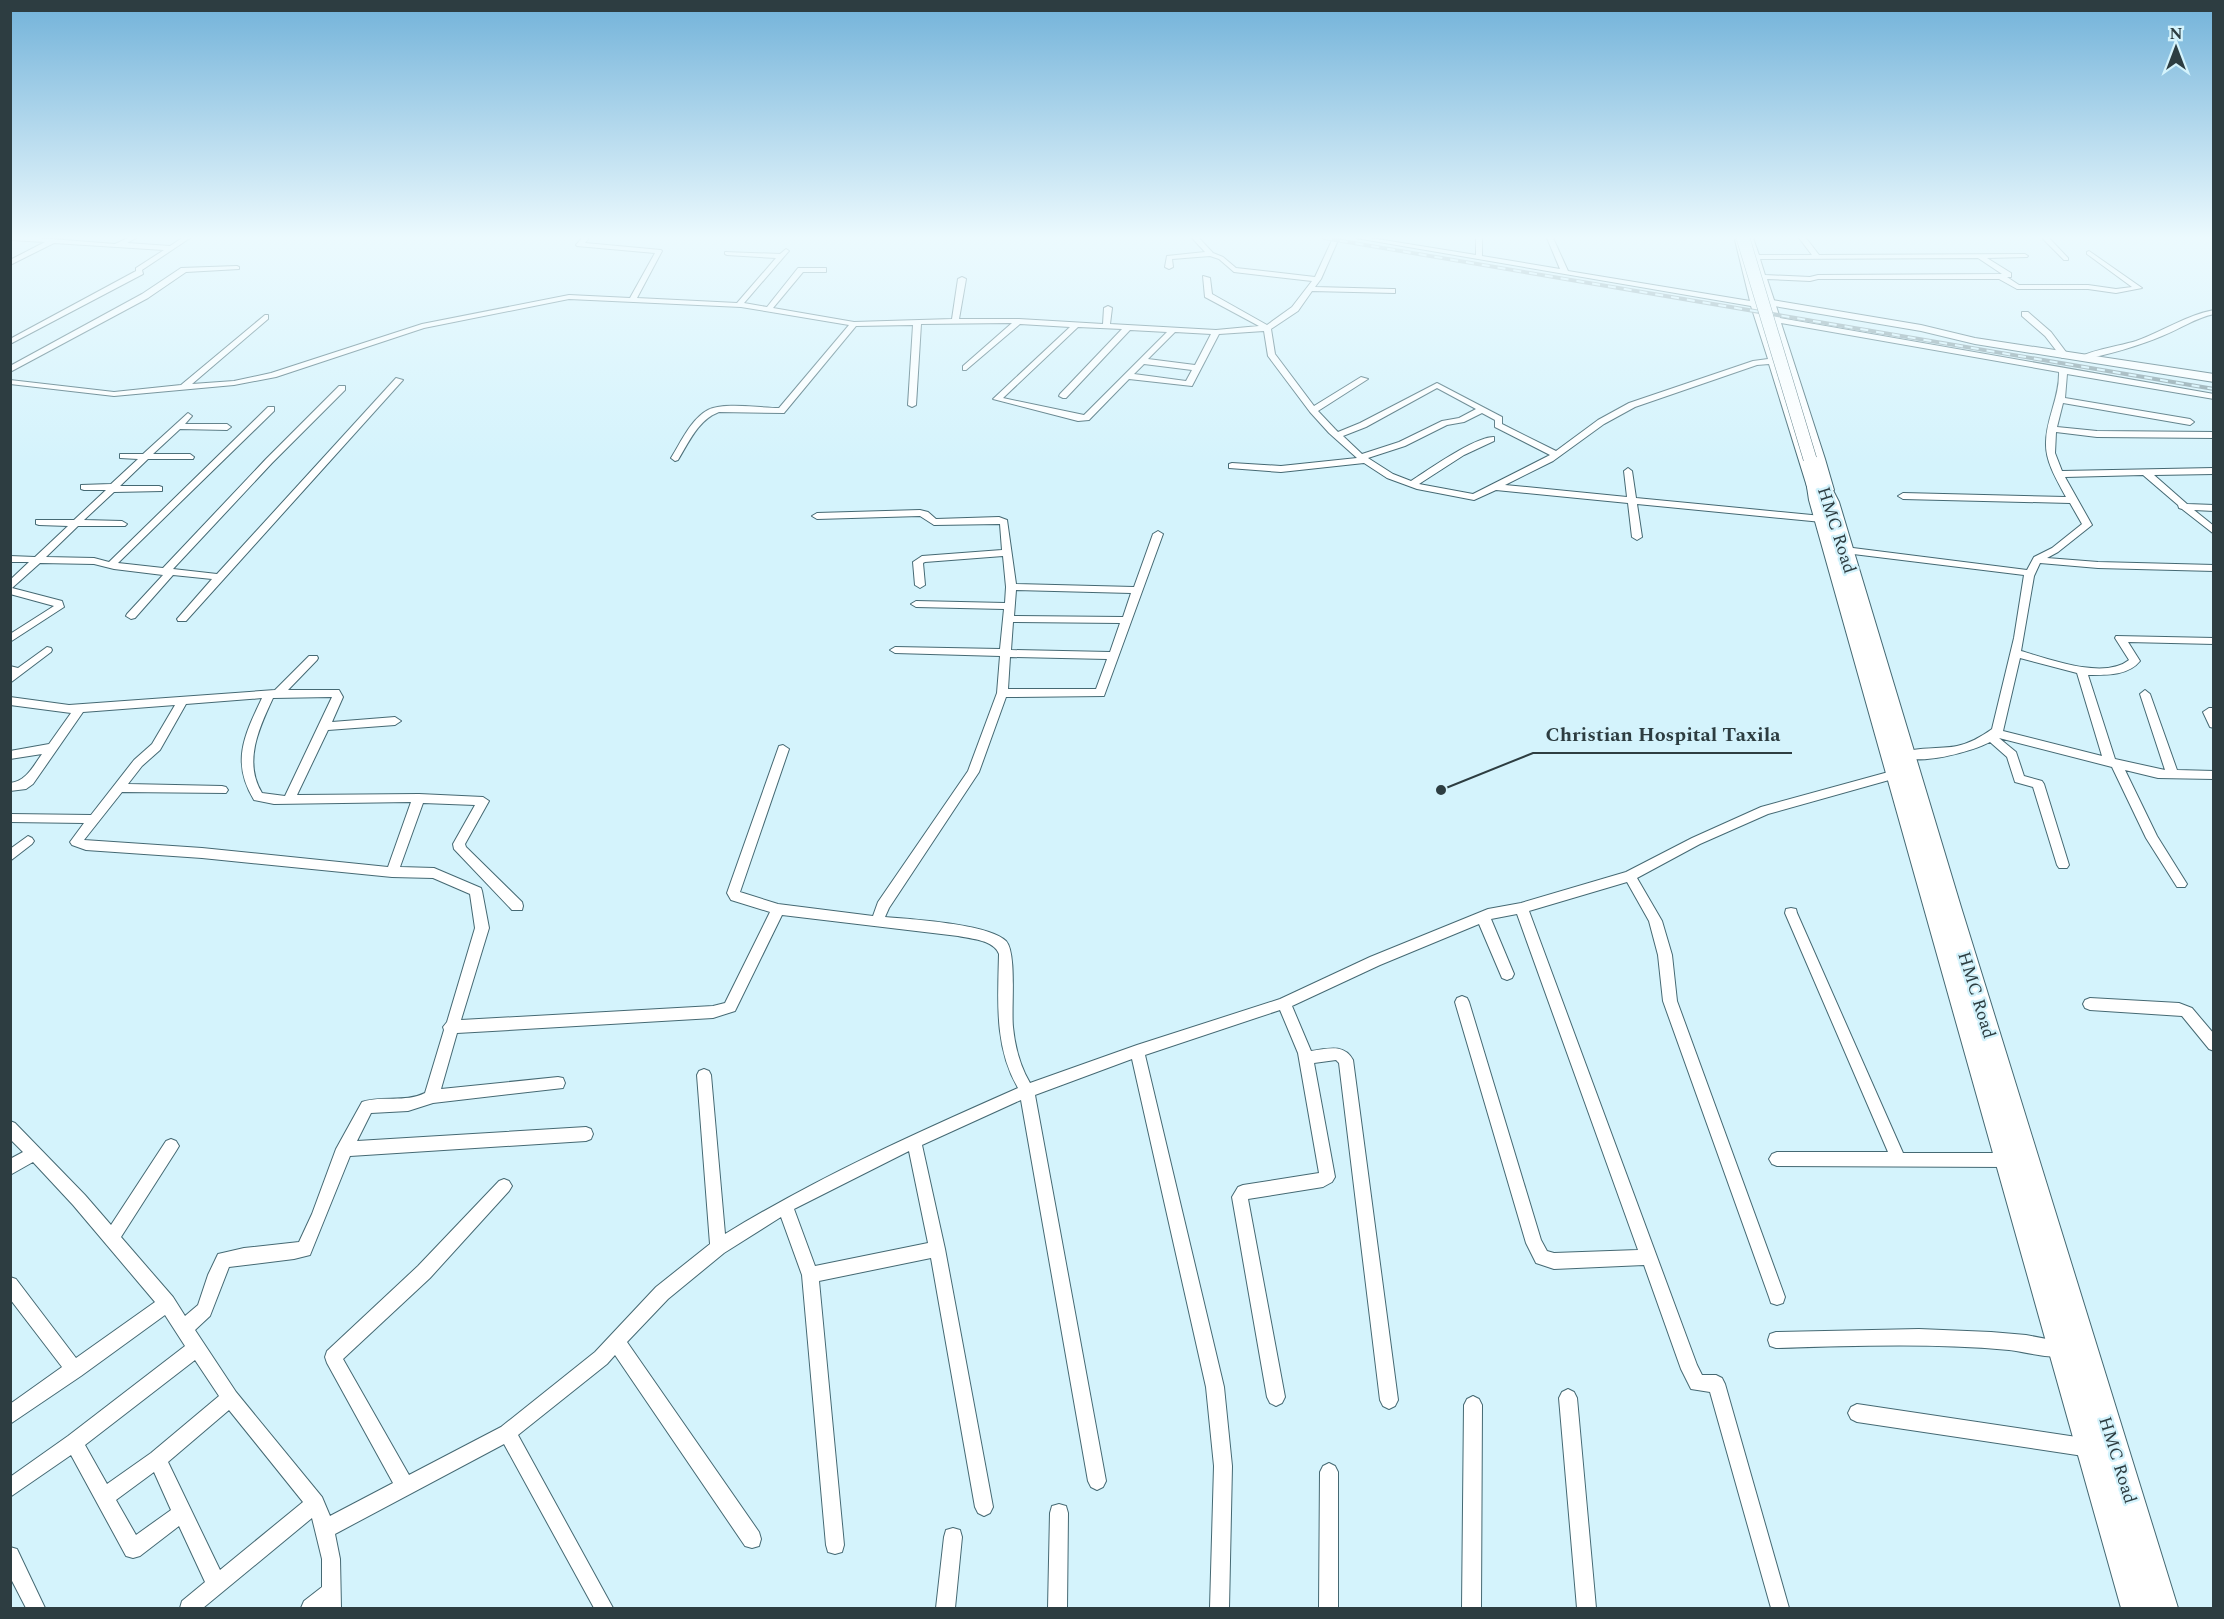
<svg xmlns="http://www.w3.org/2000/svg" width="2224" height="1619" font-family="Spectral,serif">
<rect width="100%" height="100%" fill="#d4f3fc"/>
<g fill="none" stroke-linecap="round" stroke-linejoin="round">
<!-- street casing -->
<g stroke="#456973" stroke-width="2">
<path id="street" d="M10,238h29l76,6 13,-6h8l-9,5 43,3 12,-8h8l-48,32 1,4 -133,70v-5l126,-68v-3l28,-18 -110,-7 -44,22v-5l35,-18 -34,-2z
M582,238h7l-4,5 76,7 1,1 -25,47 100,5 39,-45 -49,-3 -2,-1v-2l55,2 6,-5 3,2 -1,1 -44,51 23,4 31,-39h28v4h-23l-30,36 81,14 98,-3 6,-40 4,-2 4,2 -7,40h60l84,5 1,-16 4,-2 4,2 -2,16 106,6 43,-4 -54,-29 -2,-21 7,2 2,16 55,31 25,-18 20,-26 -78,-9 -15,-13 -9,-3 -38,3 1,8 -4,2 -4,-2 2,-11 38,-4 -13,-14h7l14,15 10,4 13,11 79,9 18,-39h6l-18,41 -6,8 77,2h3v4l-83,-2 -14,20 -27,18 4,25 39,52 47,-29 7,2 -50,32 17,18 3,3 22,-9 77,-40 65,34v7l54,27 42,-31 31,-17 124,-42 15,-2 -17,-53 -395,-68h15l105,17v-17h6v18l78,13 -13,-31h6l15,33 182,30 -15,-61 3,-2 3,2 16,59 62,194 -2,2 -3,1 -5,-3 -40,-129 -12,1 -122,42 -31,17 -51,37 -48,24 122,12 -3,-26 4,-3 4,3 4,27 186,18 5,3 -5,3 -185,-18 5,33 -5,3 -5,-3 -4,-34 -132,-13 -22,10 -57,-11 -30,-11 -23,-15 -83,9 -52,-4v-4l3,-1 49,3 76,-8 -28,-25 -19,-21 -42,-56 -4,-25 -45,3 -27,52 -63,-7 -40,41 -11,1 -85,-22 77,-72 -50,-3 -54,46h-3v-4l49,-43 -91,1 -5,81 -4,2 -4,-2 5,-80 -57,1 -72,87 -65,-1c-21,8 -30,30 -41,48l-3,1 -4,-3c10,-16 20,-39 37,-48 15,-8 53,-2 71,-2l70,-83 -108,-18 -172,-8 -145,29 -148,49 -42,8 -120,11 -104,-12v-4l104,12 67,-7 84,-70h3v4l-76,65 42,-3 37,-8 151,-49 147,-29 61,3 25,-45 -78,-7 -1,-1zM1078,327l44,2 -62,65 -1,2 4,2h3l64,-68 37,2 -83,83 -81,-17zM1175,332l36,2 -16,31 -47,-6zM1144,364l48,6 -6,11 -52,-7zM1437,388l39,21 -17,9 -17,3 -43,21 -37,12 -19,-18 23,-9zM1482,413l13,7v7l55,28 -77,39 -54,-10 45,-29 30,-14v-4c-18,-1 -66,33 -83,44l-18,-7 -25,-16 37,-12 42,-21 17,-3z
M1747,238h6l6,17h53l-13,-17h7l13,17 206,-1 3,2 -1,1 -40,1 24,15v4h-4l12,8h69l28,4 16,-2 -45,-33v-2l2,-1 53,37 -26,5 -28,-4h-71l-18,-10h-181l-8,2 -43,-2 13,39 434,76v5l-147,-25 -2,24 125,21 4,3 -4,3 -127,-22 -6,24 40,4 117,1v6l-117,-1 -41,-5 -1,21 7,18 152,-3v6l-60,1 33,29 27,1v6l-20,-1 20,16v8l-32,-25 -3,-1 -1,-3 -35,-30 -78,2 27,48 -34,27 -11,6 51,4 116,3v6l-116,-3 -58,-5 -6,13 -13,75c28,8 83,29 108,9l-14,-22 1,-2 98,2v6l-86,-2 12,19c-12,15 -34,14 -52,14l27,84 50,11 -25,-76 5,-4 5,4 27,76 37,1v8l-56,-1 -33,-8 32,66 30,48 -2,3h-8l-31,-49 -34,-71 -113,-29 17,14 8,24 18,5 2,3 25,81 -2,3h-8l-2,-3 -24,-78 -18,-5 -8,-25 -17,-15c-16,9 -76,26 -89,12 7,-7 44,-5 56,-8 13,-3 24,-9 35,-17l22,-91 10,-63 -179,-22 -5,-3 5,-3 182,23 7,-13 18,-9 30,-24 -12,-21 -167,-4 -5,-3 5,-3 163,4c-8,-15 -20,-34 -20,-52 -1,-25 14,-47 13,-73l-278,-49 44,136 9,31 -5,3 -3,-1zM1978,258l24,16 -184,1 -8,2 -45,-2 -5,-16zM2020,658l57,15 25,83 -99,-25z
M2042,238h7l19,20v2h-4z
M237,266l2,1v2l-53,3 -38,26 -138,74v-6l132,-72 39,-26z
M2214,310v4c-19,4 -34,15 -52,22 -26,11 -53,18 -80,24l-4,-2c12,-8 42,-12 58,-17 26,-9 50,-26 78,-31z
M2022,312h6l23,20 18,24 -1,2h-6l-17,-22 -23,-20z
M396,378l7,2 -217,241h-8l-1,-2 35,-40 -39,-4 -38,43 -4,1 -5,-3 1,-2 36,-39 -49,-6 -20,-5 -54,-1 -28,25 50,13 2,6 -54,35v-8l44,-28 -44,-12v-14l19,-18h-19v-6l25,1 33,-31 -29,-1 -3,-1v-4h38l32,-30h-22l-3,-1v-4l30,-1 27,-25 -18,-1v-4h23l45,-41 4,3 -7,8h42l4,3 -4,3 -47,-1 -27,25h37l4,3 -1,2h-45l-28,27h39l3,1v4l-48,1 -30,28 38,1 5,3 -2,2h-47l-32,31 48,1 15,4 159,-155h6v4l-156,152 45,5 103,-109 73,-73h6v4l-73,73 -99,106 44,5z
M920,510l8,2 8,7 63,-2 8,3 9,64 118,3 19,-53 5,-3 5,3 -59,162 -98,1 -27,75 -90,136 -4,9c25,2 105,7 121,24 11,12 5,67 7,86 2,20 7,39 17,56l107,-38 143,-46 90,-42 118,-48 33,-6 105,-31 66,-34 69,-31 142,-39 4,1 2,3 -2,3 -139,39 -68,30 -63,34 25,43 10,34 5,46 108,296 -2,6 -6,2 -6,-2 -2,-6 -106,-296 -5,-46 -9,-34 -22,-39 -98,29 168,454 5,10h14l6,3 3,6 64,224h-18l-61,-216 -19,-3 -10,-20 -37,-104 -90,4 -18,-6 -10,-20 -71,-241 2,-4 5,-2 5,2 2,4 72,238 6,11 7,2 84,-3 -121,-336 -26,5 23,55 -2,4 -5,2 -5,-2 -23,-54 -99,41 -88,41 19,45c16,-2 33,-8 42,9l45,340 -3,6 -6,3 -6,-3 -3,-6 -41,-337 -3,-3 -22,3 21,114 -3,5 -9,5 -75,12 37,198 -3,6 -6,3 -6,-3 -3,-6 -35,-200 6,-10 5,-2 76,-12 -21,-120 -18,-43 -135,45 79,332 8,79 -3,142h-19l4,-142 -8,-79 -74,-328 -97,36 71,386 -3,6 -6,3 -6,-3 -3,-6 -67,-381 -99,45 23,104 48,258 -3,6 -6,3 -6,-3 -3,-6 -44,-249 -112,23 25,264 -2,7 -7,2 -7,-2 -2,-7 -24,-270 -21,-58 -57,36 -56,46 -41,43 132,190 2,7 -2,7 -7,2 -7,-2 -130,-191 -8,9 -89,71 95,173h-19l-90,-164 -169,90 5,25 1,49h-40l3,-7 18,-14v-28l-10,-41 -109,90h-23l2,-7 23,-19 -26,-56 -39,30 -7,2 -7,-2 -55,-101 -61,42v-20l58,-41 117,-90 -20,-31 -84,61 -71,48v-20l52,-37 -52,-68v-22l6,2 60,79 79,-56 -82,-97 -40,-43 -23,13v-16l13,-7 -13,-13v-18l5,2 70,72 26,30 55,-84 5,-2 5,2 3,5 -3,5 -55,86 52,60 12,19 13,-11 10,-30 10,-21 26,-6 55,-6 13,-28 24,-65 26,-47c20,-7 43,1 63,-9l19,-63 -1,-3 4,-5 28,-94 -5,-34 -37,-16 -41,-1 -190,-19 -116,-8 -14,-5 -2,-3 14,-19 -74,-1v-8l81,1 43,-55 18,-16 23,-39 -92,7 -50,72 -7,5 -16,2v-8c17,-2 23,-17 32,-29l-32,5v-8l39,-7 22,-31 -61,-8v-8l59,8 206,-15 34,-34h8l1,2 -1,2 -29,30h51l4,7 -11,25 63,-5 6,4 -6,4 -67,5 -31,65 122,-1 64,3 6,4 -24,43 1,3 56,55 1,4 -1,4h-10l-58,-61 -1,-5 22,-39 -52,-2 -23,64 34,1 47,20 1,3 7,37 -28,92 252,-14 12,-3 45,-91 -39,-12 -4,-7 52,-147 4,-1 6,4 -49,143 38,12 95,12 5,-14 90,-131 29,-78 3,-37 -105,-3 -5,-3 5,-3 105,2 4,-40 -88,-2 -5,-3 5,-3 89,2 1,-16 -3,-31 -78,6 -2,1 2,22 -5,3 -5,-3 -2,-23 9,-6 80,-6 -2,-26 -66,1 -14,-9 -103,3 -5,-3 5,-3zM1016,590l115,3 -8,24 -109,-1zM1013,622l107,1 -10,29 -99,-2zM1010,657l97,2 -11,30h-88zM332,697l-47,99 -23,-3c-19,-31 -3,-65 11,-95zM262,698c-18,38 -31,64 -8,102l20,4 137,-2 -23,65 -186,-19 -118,-8 38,-48 104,1 2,-3 -2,-3 -4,-1 -94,-2 14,-18 18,-16 26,-46zM782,915l176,21c14,3 36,4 41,18 -1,46 -5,93 19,134 -100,44 -200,89 -293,146l-14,-159 -2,-4 -5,-2 -5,2 -2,4 13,169 -54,43 -61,65 -94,75 -92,48 -66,-116 87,-81 79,-87 3,-5 -3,-5 -5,-2 -5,2 -81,85 -91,85 -2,6 2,6 66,120 -63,33 -8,-19 -86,-105 -41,-62 15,-14 19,-49 65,-8 16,-4 40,-99 236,-15 5,-2 2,-5 -2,-5 -5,-2 -229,14 14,-28 37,-2 25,-8 130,-15 2,-5 -2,-5 -5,-1 -117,12 16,-56 256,-15 22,-7zM909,1151l19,92 -113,23 -21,-57zM195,1360l24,36 -68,57 -44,31 -22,-39zM229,1410l74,92 -83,68 -52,-108zM154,1472l17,38 -35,25 -20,-35z
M47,647l4,1 1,2 -1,2 -41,31v-17l8,2z
M2209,708h5v20l-4,-1 -7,-15z
M28,836l4,2 2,3 -2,3 -22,17v-12z
M1791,908l5,1 1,4 106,240h104l5,2 3,5 -3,5 -5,2 -230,-1 -5,-2 -3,-5 3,-5 5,-2h111l-103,-239 1,-4z
M2090,998l89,5 13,5 22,26v17l-5,-2 -27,-33 -92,-6 -5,-2 -2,-4 2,-4z
M1919,1329l72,3 35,3 42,8 2,6 -2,6c-13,5 -43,-3 -59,-5 -77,-7 -155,-4 -233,-2l-6,-2 -2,-6 2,-6 6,-2z
M1568,1389l6,3 3,6 19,210h-19l-18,-210 3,-6z
M1473,1396l6,3 3,6 -1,203h-19l2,-203 3,-6z
M1857,1404l233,35 6,3 3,6 -3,6 -6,3 -233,-35 -6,-3 -3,-6 3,-6z
M1329,1463l6,3 3,6v136h-19l1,-136 3,-6z
M1059,1504l7,2 2,7 -1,95h-19l2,-95 2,-7z
M953,1528l7,2 2,7 -7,71h-19l8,-71 2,-7z
M10,1547l7,2 28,59h-19l-16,-31z"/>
</g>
<!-- secondary casing -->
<g stroke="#456973" stroke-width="2">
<path id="secondary" d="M1772,300l149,25 54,13 239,36v8l-239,-38 -54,-13 -153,-26 -2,-2z"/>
</g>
<!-- primary casing -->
<g stroke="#456973" stroke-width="2">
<path id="primary" d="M1810,455l7,4 22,43 122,405 217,701h-57l-312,-1108 -3,-20 5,-4 -8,-17z"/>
</g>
<!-- street -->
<use href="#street" fill="#fff" fill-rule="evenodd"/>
<!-- secondary -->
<use href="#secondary" fill="#fff" fill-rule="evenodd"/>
<!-- primary -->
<use href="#primary" fill="#fff" fill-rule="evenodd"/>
<!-- rail casing -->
<g stroke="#8199a0" stroke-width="4">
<path id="rail" d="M1324,238l890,151"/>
</g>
<!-- rail -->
<use href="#rail" stroke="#d4f3fc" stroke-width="2" stroke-dasharray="8" stroke-linecap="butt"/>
<!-- primary-bridge casing -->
<g stroke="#456973" stroke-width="14" stroke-linecap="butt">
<path id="primary-bridge" d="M1743,238l67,221"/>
</g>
<!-- primary-bridge -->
<use href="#primary-bridge" stroke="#fff" stroke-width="13"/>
</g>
<!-- sky -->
<linearGradient id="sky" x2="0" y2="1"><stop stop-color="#72b2d9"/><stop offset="0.51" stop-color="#ecfafe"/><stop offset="1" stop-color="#ecfafe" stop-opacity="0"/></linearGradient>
<rect width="2224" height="465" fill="url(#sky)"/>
<g text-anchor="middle" stroke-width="4.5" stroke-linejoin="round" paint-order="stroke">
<!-- street labels -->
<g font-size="18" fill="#2d3d41" stroke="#d4f3fc">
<text transform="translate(1837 530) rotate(72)" y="6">HMC Road</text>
<text transform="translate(1977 995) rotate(73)" y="6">HMC Road</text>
<text transform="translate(2118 1460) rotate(73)" y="6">HMC Road</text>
</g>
</g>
<!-- callouts -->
<path fill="none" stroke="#2d3d41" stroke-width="2" d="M1441 790L1533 753H1792"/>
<circle fill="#2d3d41" stroke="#d4f3fc" stroke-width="2" cx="1441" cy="790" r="6"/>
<g font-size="20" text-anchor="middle" font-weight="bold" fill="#2d3d41" stroke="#d4f3fc" stroke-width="4.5" stroke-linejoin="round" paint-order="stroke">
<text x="1663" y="741">Christian Hospital Taxila</text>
</g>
<!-- border -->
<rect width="2224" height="1619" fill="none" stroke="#2d3d41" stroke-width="24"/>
<!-- north arrow -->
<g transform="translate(2176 48)" stroke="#d4f3fc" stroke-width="4.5" paint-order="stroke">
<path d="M0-4.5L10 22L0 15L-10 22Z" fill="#2d3d41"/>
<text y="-9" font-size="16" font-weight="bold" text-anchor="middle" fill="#2d3d41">N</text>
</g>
</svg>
